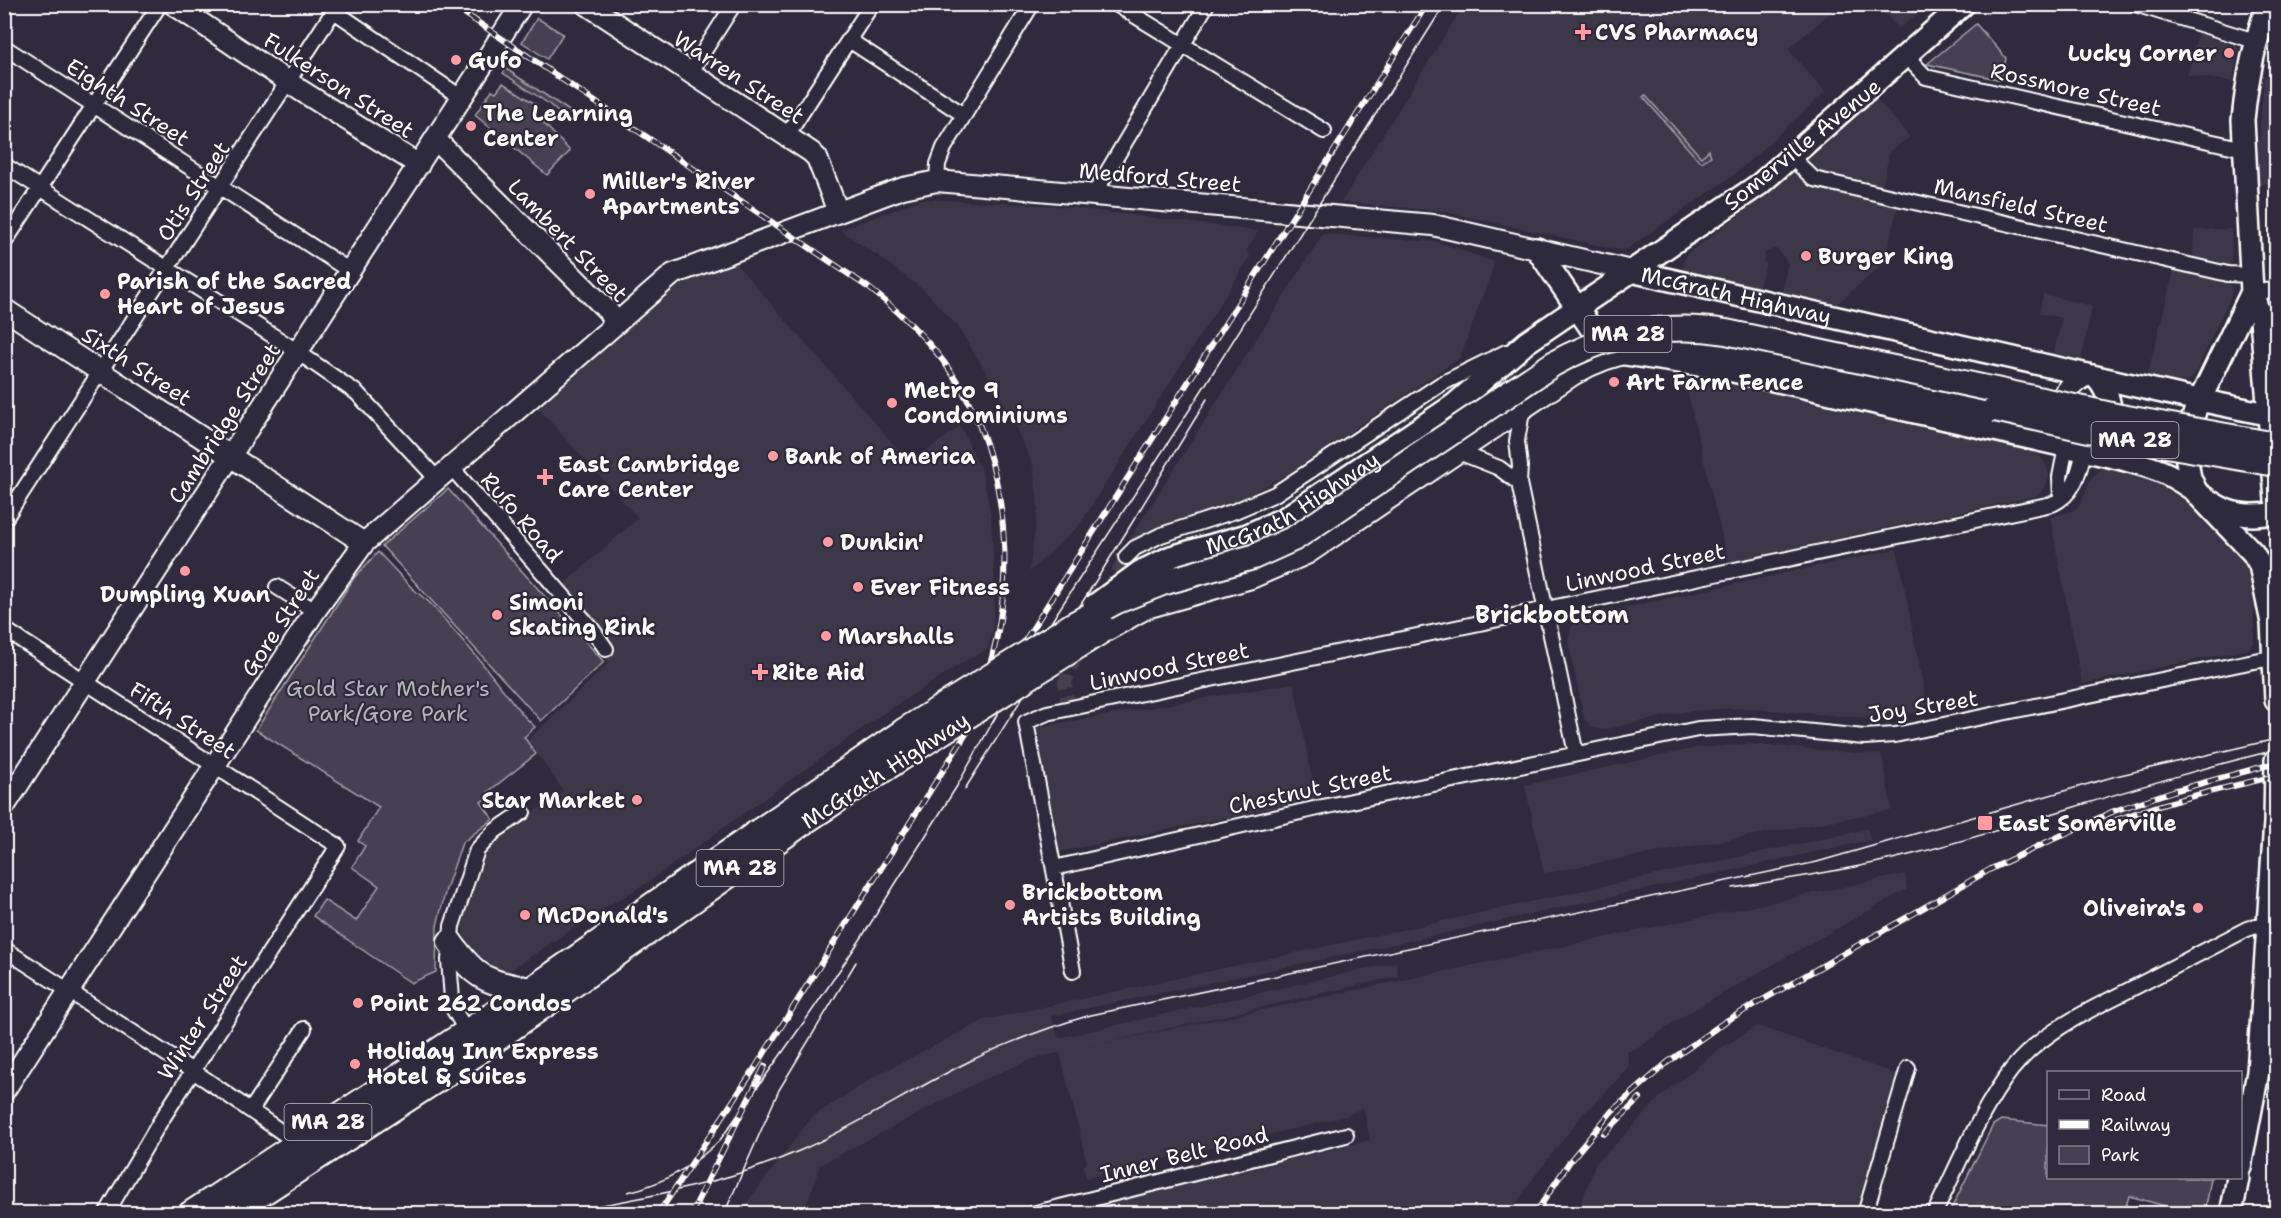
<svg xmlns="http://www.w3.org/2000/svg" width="2281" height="1218" font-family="'Shantell Sans',sans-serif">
<rect width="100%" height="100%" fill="#2f2a3d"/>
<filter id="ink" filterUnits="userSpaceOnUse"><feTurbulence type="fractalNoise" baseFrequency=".0167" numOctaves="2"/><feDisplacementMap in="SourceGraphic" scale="12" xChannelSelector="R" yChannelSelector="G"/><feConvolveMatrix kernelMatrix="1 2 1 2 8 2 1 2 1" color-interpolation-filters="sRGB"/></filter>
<g filter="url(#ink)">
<!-- built -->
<path fill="#3c3749" d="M1828,4l7,5 -47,40 37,43 -91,83 -110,76 -183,-40 -100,-9 123,-197z
M1877,5h50l-28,24z
M2198,33l41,15 -6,34 -46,-7z
M2264,76l12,2v104l-16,3 -4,-3v-23l2,-4z
M1873,95l37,42 -20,14 -8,36 -57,-13 -6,1 -17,-16z
M1792,168l22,19 84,19 -14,57 -49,43 -54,-12 7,-31 -10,-13 -4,-1 -9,4 -2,10h3l-8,26 -70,-16 -4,-4 -1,-6 5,-10 83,-61 -3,-6z
M923,199l135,7 200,25 -11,19 3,7 -172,270 -49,45 9,-65 -5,-42 -25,-54 -23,-41 -28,-44 -31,-34 -48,-36 -38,-26z
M2231,229l1,33 -4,4 -35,-9 1,-27z
M1323,234l115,8 57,20 -35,96 -171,115 -50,28 -70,21 -19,8 -26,18z
M733,260l177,203 50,-37 22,45 9,45 4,71 -2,42 -6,21 -20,10 -83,53 -237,170 -48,28 -117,78 -16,-40 -4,-24 25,-76 25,-22 51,-36 -35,-51 81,-77 -46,-78 75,-67 -103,-113 141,-121 9,-6z
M2174,270l52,11 4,3 2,5 -1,7 -37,80 -5,4 -15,4 -27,-7z
M2043,294l49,12 -11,56 -28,-6 9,-38 -23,-5z
M1682,370l347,78 13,10 5,10 2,8 -3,11 -10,9 -308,66z
M2111,467l38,10 34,18 62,65 7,11 2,36v35l-6,7 -166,35 -32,-167 20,-5 6,-4 6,-6 8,-23 12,-10z
M1897,549l31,161 -35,7 -27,1 -122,-10 -55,3 -87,19 -10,-3 -8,-8 -16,-78 3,-13 10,-11z
M1294,683l22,116 -257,53 -22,-125z
M1750,744l132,11 10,55 -348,63 -19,-88 171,-37z
M1868,829l2,11 -484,106 -335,70 8,22 337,-76 2,14 -307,70 814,-172 2,15 -184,104 -46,27 -37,27 -13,5 2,14 -20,23 -27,26 -50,65 -22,33h-439l299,-73 -7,-33 -16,9 -261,62 -3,-12 4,-3 -27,-110 -22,4 -56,23 -162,85 -16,48h-65l73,-96 65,-42 107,-55z
M1758,1026l141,49 -37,138 -285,1 19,-51 33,-32 31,-34 59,-48z"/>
<!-- green -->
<path fill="#464152" stroke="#a2a0a8" stroke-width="1.5" d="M537,18l26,16 -16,25 -25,-17z
M1976,24l30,34 -4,22 -75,-16z
M506,69l65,43 -6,7 -16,-15 -46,-31z
M503,83l34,22 -2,9 35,37 -23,24 -72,-60 17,-25 4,2z
M1645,95l56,62 8,-7 2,6 -9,6 -4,-2 -55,-63z
M448,489l156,173 -63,59 -159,-175z
M378,552l34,36 18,15 48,55 44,56 13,13 -11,10 12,17 -48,38 2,3 -9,7 12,17 -31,24 -16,46 -9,37 -1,46 -25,11 -98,-67 11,-16 32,21 23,-35 -27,-19 13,-21 -7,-5 21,-34 -123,-77 98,-152z
M2001,1120l47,5v53h163l-6,35h-29v-4l-47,-13 -5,17h-175l44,-88z"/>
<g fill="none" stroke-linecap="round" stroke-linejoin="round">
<!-- street-tunnel -->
<path stroke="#443f50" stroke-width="14" stroke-dasharray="14 7" stroke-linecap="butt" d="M1108,592l18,-35
M1068,709l-3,-27 14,-33"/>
<!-- street casing -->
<g stroke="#fff" stroke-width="18">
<path id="street" d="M1116,4l208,127
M2135,4l120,37
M334,11l128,87
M2262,21l14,5
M849,40l115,75
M4,47l346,224
M1906,56l20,21 318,72
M690,73l44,-69
M786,137l86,-133
M1791,157l23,22 414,95 23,1
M4,165l282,179 71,49 81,87
M937,181l1,-17 6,-16 88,-144
M1093,196l114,-192
M4,243l156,-239
M2252,292l24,-2
M1523,406l-6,35 3,25 -1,17 57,271
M1456,451l43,17 20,15
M452,468l140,161 14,20
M2061,498l-1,-21 6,-30
M4,520l334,-516
M1126,557l9,-9 26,-13 74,-24 40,-17 166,-110 65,-32
M277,587l38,24
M4,629l334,217 -178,276 -54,92
M1054,868l264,-60 380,-79 55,-3 111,11 31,-2 359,-74 20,-3
M4,949l201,130 91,63
M1073,971l-47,-249 21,-9 1005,-209c23,-10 27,-32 32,-53
M470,1037l-16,-27 -2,-11 -3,-39 3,-34 25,-76 18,-19 28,-19
M2259,1064l17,5
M251,1110l53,-81
M1032,1214l314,-79
M1865,1214l43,-146
M1934,1214c24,-48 46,-104 78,-145 32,-39 78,-59 121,-81 38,-20 76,-39 114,-59l9,-3 12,-1"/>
</g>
<!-- secondary casing -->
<g stroke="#fff" stroke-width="24">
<path id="secondary" d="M173,4l127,86 119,75
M586,4l225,148 6,6 21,54
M435,139l173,172 7,13
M4,309l360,234
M4,807l518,-803
M4,1091l311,-480 49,-68 309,-269 230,-86 34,-7 496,44 198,46"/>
</g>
<!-- primary casing -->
<g stroke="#fff" stroke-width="26">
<g id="primary">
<path d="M2268,4c-14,39 -21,75 -25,116l9,172 9,27 15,181"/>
<path d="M1537,249l64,94 11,9 108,16 398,90c18,5 37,9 53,18 44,24 49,46 105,37"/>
<path id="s1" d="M1631,271l549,125 96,20"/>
<path d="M2252,292l-56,116 -7,23 -3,24 4,23 8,17 55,58 7,12 12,58 4,77"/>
<path d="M2097,378c13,16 17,32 8,51"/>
<path d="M2057,419c2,-20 12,-36 30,-44"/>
<path id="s2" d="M1171,557l76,-22 38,-17 169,-113 73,-63 233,-158 204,-180"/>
<path d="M2240,1167l18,-95 17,-250 1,-62"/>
<path d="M2231,1214l7,-36"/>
</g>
</g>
<!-- highway casing -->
<g stroke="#fff" stroke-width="28">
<path id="highway" d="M1105,629l41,-23 105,-30 55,-24 266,-179c41,-25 95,-32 142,-27l281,63
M450,942c26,37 36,40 80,48
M190,1214l340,-224 375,-260
M230,1214l227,-147 347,-245 108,-71"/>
</g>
<!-- street -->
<use href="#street" stroke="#2f2a3d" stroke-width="14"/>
<!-- secondary -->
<use href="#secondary" stroke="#2f2a3d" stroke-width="20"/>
<!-- primary -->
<use href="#primary" stroke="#2f2a3d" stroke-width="21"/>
<!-- highway -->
<use href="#highway" stroke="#2f2a3d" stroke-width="24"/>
<!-- tram -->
<path stroke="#fff" stroke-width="1.5" d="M965,789l162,-258 80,-132
M1733,888c60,-10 121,-19 180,-34 122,-32 241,-75 363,-104
M628,1192c37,-9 65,-26 92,-52l89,-125 51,-75 97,-154 66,-118 34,-55 133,-204 255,-405
M552,1214c85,-15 167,-28 247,-63 58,-25 112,-61 169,-89 40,-20 81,-35 123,-47l726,-153 299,-86 160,-37
M724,1214l55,-124 77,-128"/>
<!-- rail casing -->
<g stroke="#fff" stroke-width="6">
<path id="rail" d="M451,4l418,284c36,28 69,60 92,100 55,93 58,233 8,329
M2096,828c58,-24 119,-38 180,-52
M1604,1134l36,-36
M658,1214l97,-146 672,-1064
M691,1214l74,-148
M1535,1214l35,-53 42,-50 56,-49 58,-41 265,-152 54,-26 69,-32 59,-20 103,-28"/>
</g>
<!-- rail -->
<use href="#rail" stroke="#2f2a3d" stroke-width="4" stroke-dasharray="11" stroke-linecap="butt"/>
<!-- primary-bridge casing -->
<g stroke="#fff" stroke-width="26" stroke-linecap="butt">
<path id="primary-bridge" d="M1094,606l46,-34 31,-15"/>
</g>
<!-- highway-bridge casing -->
<g stroke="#fff" stroke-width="28" stroke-linecap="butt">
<path id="highway-bridge" d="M1995,409l125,28 156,27
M905,730l169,-106 43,-23 45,-18 91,-26 42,-19 258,-174c54,-30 112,-42 173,-32l390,84 160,29
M912,751l193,-122"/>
</g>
<!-- primary-bridge -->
<use href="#primary-bridge" stroke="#2f2a3d" stroke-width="21"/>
<!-- highway-bridge -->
<use href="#highway-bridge" stroke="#2f2a3d" stroke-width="24"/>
</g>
</g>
<!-- markers -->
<g fill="#ff9aa2" stroke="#2f2a3d" stroke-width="2">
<path d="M1580 23h6v6h6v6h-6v6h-6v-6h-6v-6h6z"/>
<circle cx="2229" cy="53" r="6"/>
<circle cx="456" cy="60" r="6"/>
<circle cx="471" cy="126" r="6"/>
<circle cx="590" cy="194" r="6"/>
<circle cx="1806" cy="256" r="6"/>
<circle cx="105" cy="294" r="6"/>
<circle cx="1614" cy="382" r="6"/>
<circle cx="892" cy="403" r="6"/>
<circle cx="773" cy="456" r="6"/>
<path d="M542 468h6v6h6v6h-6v6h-6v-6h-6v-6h6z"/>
<circle cx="828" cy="542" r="6"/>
<circle cx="185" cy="571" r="6"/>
<circle cx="858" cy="587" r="6"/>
<circle cx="497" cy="615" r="6"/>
<circle cx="826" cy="636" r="6"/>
<path d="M757 663h6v6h6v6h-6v6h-6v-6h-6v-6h6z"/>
<circle cx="637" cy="800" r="6"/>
<rect x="1977" y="815" width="16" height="16" rx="3"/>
<circle cx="1010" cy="905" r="6"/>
<circle cx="2198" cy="908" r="6"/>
<circle cx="525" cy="915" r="6"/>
<circle cx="358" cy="1003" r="6"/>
<circle cx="355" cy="1064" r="6"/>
</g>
<g text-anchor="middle" stroke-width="4.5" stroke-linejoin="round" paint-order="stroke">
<!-- shield labels -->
<g fill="#2f2a3d" stroke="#c1bfc5" stroke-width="1.5">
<rect x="1584.5" y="316" width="87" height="36" rx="4.5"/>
<rect x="2091.5" y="422" width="87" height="36" rx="4.5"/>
<rect x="696.5" y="850" width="87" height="36" rx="4.5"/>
<rect x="284.5" y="1104" width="87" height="36" rx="4.5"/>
</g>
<g font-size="21" font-weight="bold" fill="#fff">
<text x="1628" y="341">MA 28</text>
<text x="2135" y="447">MA 28</text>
<text x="740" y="875">MA 28</text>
<text x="328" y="1129">MA 28</text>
</g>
<!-- poi labels -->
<g font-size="22" font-weight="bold" fill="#fff" stroke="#2f2a3d" text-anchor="start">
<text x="1595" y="40">CVS Pharmacy</text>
<text x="2217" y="61" text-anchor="end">Lucky Corner</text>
<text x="468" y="68">Gufo</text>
<text x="483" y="121">The Learning<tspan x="483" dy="25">Center</tspan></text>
<text x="602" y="189">Miller's River<tspan x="602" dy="25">Apartments</tspan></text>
<text x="1818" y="264">Burger King</text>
<text x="117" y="289">Parish of the Sacred<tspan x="117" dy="25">Heart of Jesus</tspan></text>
<text x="1626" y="390">Art Farm Fence</text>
<text x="904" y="398">Metro 9<tspan x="904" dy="25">Condominiums</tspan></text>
<text x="785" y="464">Bank of America</text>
<text x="558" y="472">East Cambridge<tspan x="558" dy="25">Care Center</tspan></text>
<text x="840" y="550">Dunkin'</text>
<text x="870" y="595">Ever Fitness</text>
<text x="185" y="602" text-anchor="middle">Dumpling Xuan</text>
<text x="509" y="610">Simoni<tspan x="509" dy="25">Skating Rink</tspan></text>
<text x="838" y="644">Marshalls</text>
<text x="772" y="680">Rite Aid</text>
<text x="625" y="808" text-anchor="end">Star Market</text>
<text x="1998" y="831">East Somerville</text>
<text x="1022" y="900">Brickbottom<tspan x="1022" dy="25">Artists Building</tspan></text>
<text x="2186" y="916" text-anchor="end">Oliveira's</text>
<text x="537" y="923">McDonald's</text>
<text x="370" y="1011">Point 262 Condos</text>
<text x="367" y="1059">Holiday Inn Express<tspan x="367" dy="25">Hotel &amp; Suites</tspan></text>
</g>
<!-- street labels -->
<g font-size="22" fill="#fff" stroke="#2f2a3d">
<text transform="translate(739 77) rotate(33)" y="8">Warren Street</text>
<text transform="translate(339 85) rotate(33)" y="8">Fulkerson Street</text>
<text transform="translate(2076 89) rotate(13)" y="8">Rossmore Street</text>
<text transform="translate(128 102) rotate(33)" y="8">Eighth Street</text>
<text transform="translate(1802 144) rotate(-39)" y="8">Somerville Avenue</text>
<text transform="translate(1160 177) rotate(5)" y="8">Medford Street</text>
<text transform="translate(193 191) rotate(-57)" y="8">Otis Street</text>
<text transform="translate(2021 205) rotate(13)" y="8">Mansfield Street</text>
<text transform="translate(568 240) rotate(46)" y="8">Lambert Street</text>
<text dy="8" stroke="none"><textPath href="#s1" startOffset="108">McGrath Highway</textPath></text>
<text transform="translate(137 366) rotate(33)" y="8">Sixth Street</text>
<text transform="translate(224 423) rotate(-57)" y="8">Cambridge Street</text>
<text dy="8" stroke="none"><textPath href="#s2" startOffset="134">McGrath Highway</textPath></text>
<text transform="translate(522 517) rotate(49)" y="8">Rufo Road</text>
<text transform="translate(1645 567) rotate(-12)" y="8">Linwood Street</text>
<text transform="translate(280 622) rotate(-57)" y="8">Gore Street</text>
<text transform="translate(1169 666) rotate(-12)" y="8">Linwood Street</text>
<text transform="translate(1923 706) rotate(-9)" y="8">Joy Street</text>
<text transform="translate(183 720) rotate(33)" y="8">Fifth Street</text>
<text transform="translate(885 770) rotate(-33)" y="8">McGrath Highway</text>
<text transform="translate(1310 789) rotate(-12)" y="8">Chestnut Street</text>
<text transform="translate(202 1017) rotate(-57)" y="8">Winter Street</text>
<text transform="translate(1184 1154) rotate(-14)" y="8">Inner Belt Road</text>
</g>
<!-- park labels -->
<g font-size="22" fill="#b5b3ba" stroke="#2f2a3d">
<text x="388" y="696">Gold Star Mother's<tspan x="388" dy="25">Park/Gore Park</tspan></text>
</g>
<!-- neighbourhood labels -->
<g font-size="24" font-weight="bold" fill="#fff" stroke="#2f2a3d">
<text x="1552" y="623">Brickbottom</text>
</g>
</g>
<!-- margin -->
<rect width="2281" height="1218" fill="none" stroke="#2f2a3d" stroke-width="24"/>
<rect x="12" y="12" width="2257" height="1194" fill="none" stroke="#fff" stroke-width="2" filter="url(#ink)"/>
<!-- legend -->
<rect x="2047" y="1071" width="195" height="108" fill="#2f2a3d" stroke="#827f8b" stroke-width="1.5"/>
<rect x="2059" y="1090" width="30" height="9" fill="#2f2a3d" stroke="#827f8b" stroke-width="1.5"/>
<text x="2101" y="1101" font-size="18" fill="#ffffff">Road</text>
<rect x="2059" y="1120" width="30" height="9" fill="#ffffff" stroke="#827f8b" stroke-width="1.5"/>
<text x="2101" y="1131" font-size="18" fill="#ffffff">Railway</text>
<rect x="2059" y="1146" width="30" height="18" fill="#464152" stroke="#827f8b" stroke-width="1.5"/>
<text x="2101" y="1161" font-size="18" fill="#ffffff">Park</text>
</svg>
